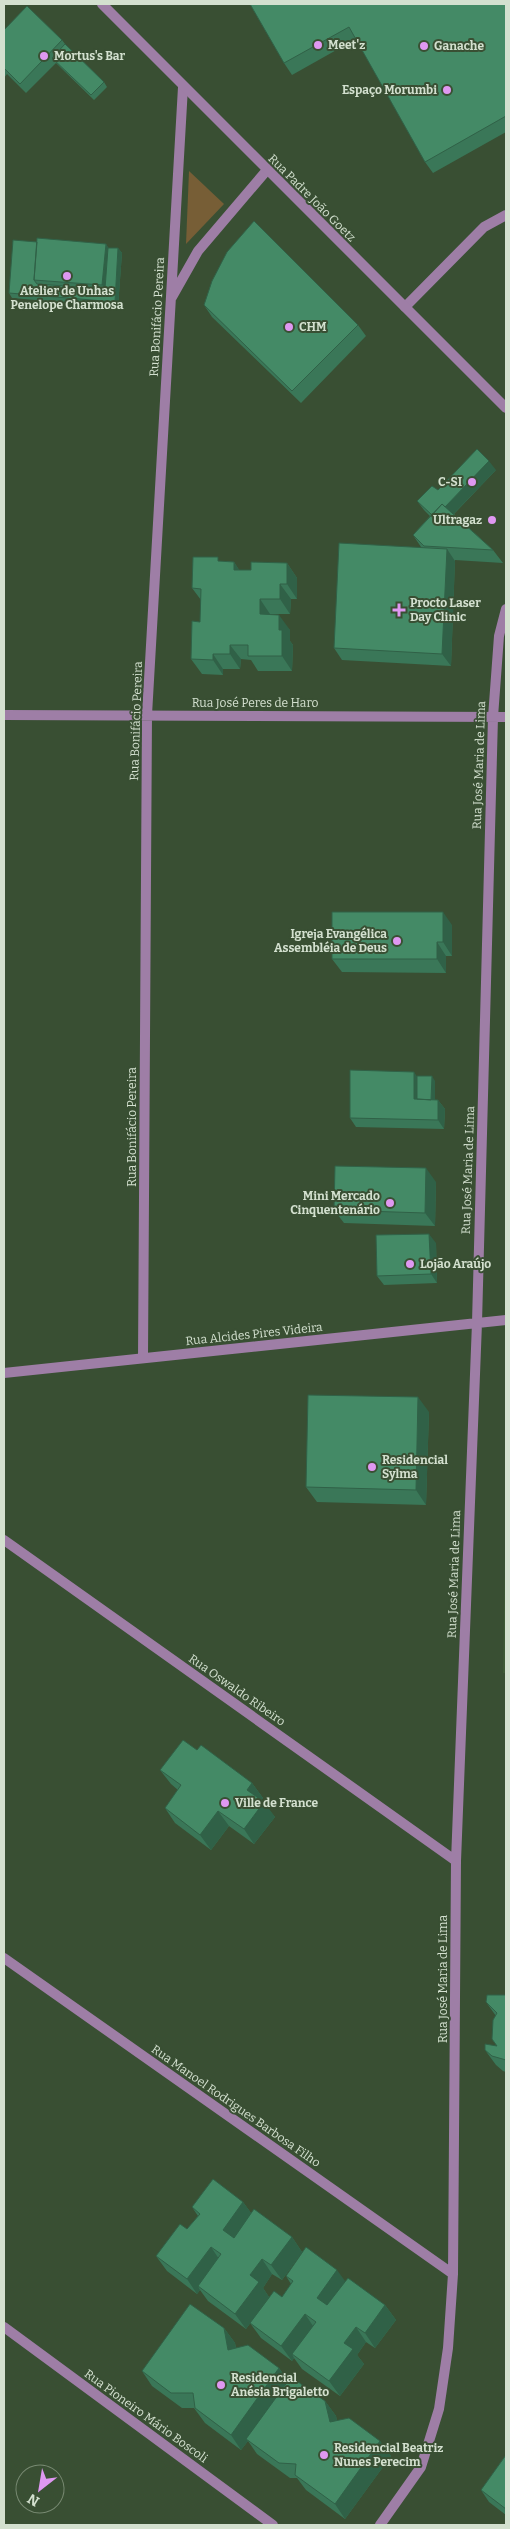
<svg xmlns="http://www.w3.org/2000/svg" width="510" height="2529" font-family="Bitter,serif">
<rect width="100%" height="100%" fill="#394f33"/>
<!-- built -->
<path fill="#3e5936" d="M506,1493v180h-3z"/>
<!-- green -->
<path fill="#775e36" d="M189,171l35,33 -38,40z"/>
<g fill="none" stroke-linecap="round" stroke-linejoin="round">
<!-- minor -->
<path stroke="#9e7ea6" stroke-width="10" d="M172,297l26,-46 69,-81
M405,307l79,-80 22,-12
M4,715l502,2
M143,1358l4,-643 36,-628
M4,1373l502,-53
M4,1540l452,321
M4,1958l449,316
M4,2327l269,198
M380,2525l41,-58 18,-58 9,-61 5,-74 3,-413 21,-538 16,-606 6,-81 7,-27"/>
<!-- tertiary -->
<path stroke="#9e7ea6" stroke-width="10" d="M102,4l404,404"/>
</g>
<!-- wall -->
<path fill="#3a7758" d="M250,4h256v128l-73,41 -8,-11 -69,-123 -64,36 -8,-12z
M4,30l58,10 3,4 39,38 3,5 -13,13 -38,-37 -30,30 -19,-19 -3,4z
M37,242l69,2 2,4h10l4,5 -4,54 -106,-9 -3,-5z
M204,305l154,20 8,11 -65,67 -89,-86z
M496,470l-42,44 39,36 10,13 -48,-3 -4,106 -109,-6 -8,-12 87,-101 -8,-12 17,-19 -6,-6 -7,-9 21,-11z
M221,561l13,1 5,8h12l36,-7 10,15v21h-6l-1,15h-20l20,16v11l3,4 -1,26h-34l-7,-11 -10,-1 -1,10h-17v6l-21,-1 -11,-15 9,-37 1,-22 -9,-12z
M452,925v31h-6v17l-104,-1 -10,-13z
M417,1076l18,5v19h3l7,9 -1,20 -88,-2 -6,-9z
M436,1182l-1,44 -91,-3 -10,-13z
M436,1243l1,40 -53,2 -7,-9z
M429,1412l-3,93 -109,-3 -11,-15z
M197,1750l55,33 11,15 -2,2 14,17 -21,27 -25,-18 -18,24 -36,-27 -10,-15 13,-18 -7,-6 -11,-14z
M506,1995v77l-3,-1 -7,-6 -11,-15 12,-4 -5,-7 4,-23 -10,-14z
M243,2202l8,11 41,24 10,15 -20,28 -10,-6 -9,14 6,9 -23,32 -38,-28 -8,-11 -3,4 -30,-23 -11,-15 31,-27 11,-13 -6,-9z
M286,2276l59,5 40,24 11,15 -21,28 -9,-6 -9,13 7,9 -24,32 -38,-27 -8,-11 -2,3 -31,-23 -11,-15 32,-26 9,-13z
M224,2328l11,15 1,5 43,20 9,13 37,20 11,15 1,5 43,20 11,15 -46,63 -39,-29 -9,-12h-7l-33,-24 -9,-13 -7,9 -36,-27 -11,-15h-12l-30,-22 -10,-15z
M506,2455v60l-17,-13 -8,-12z"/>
<!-- shaded-wall -->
<path fill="#306147" d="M106,244l6,9 -3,41 -7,-9z
M118,248l4,5 -4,54 -3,-5z
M489,461l7,9 -55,57 -6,-9z
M447,549l8,12 -4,105 -9,-12z
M234,562l10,15 -10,-7z
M287,563l10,15v21l-10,-15z
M280,584l11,15 -1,15 -10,-15z
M260,599l10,15v15l-10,-15z
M279,615l11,15v11l3,4 -1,26 -10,-15 -3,-26z
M230,645l11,14 -1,10 -10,-15z
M213,654l10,15v6l-10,-15z
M443,912l9,13v31l-9,-14z
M437,942l9,14v17l-9,-14z
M414,1072l6,9v22l-6,-4z
M432,1076l3,5v28l-4,-5z
M438,1100l7,9 -1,20 -6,-9z
M426,1168l10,14 -1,44 -10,-13z
M429,1234l7,9 1,40 -6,-9z
M418,1397l11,15 -3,93 -10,-15z
M252,1783l11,15 -5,7 -11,-15z
M264,1802l11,15 -21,27 -10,-15z
M218,1811l11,15 -18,24 -11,-15z
M243,2202l11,15 -21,28 -10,-15z
M292,2237l10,15 -20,28 -11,-15z
M211,2247l10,15 -23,24 2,4 -3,4 -10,-15z
M262,2259l10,15 -9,14 6,9 -23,32 -11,-15 15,-39z
M337,2270l11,15 -21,28 -10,-15z
M385,2305l11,15 -21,28 -10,-15z
M305,2314l10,15 -23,25 2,4 -2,3 -11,-15z
M356,2327l10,15 -9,13 7,9 -24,32 -11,-15 15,-38z
M224,2328l11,15 4,22 -11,-15z
M279,2368l10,15 -43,56 2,2 -7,9 -10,-15z
M325,2401l11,15 5,21 -11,-15z
M380,2441l11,15 -46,63 -10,-15z"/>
<!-- building -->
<path fill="#448a66" stroke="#306147" d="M250,4h256v112l-81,46 -76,-135 -65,36z
M27,6l35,34 -42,44 -16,-16v-38z
M65,44l39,38 -13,13 -39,-37z
M254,221l104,104 -66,66 -88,-86 8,-24 15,-29z
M37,238l69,6 -4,41 -68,-5z
M13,240l24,2 -3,38 3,4 68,5 3,-41h10l-3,54 -106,-9z
M477,449l12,12 -44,46 -3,-3 -10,11 -15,-14 15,-15 6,4z
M442,504l51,46 -69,-4 -11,-11z
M339,543l108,6 -5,105 -108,-6z
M193,557h25v4l16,1v8h17v-8l36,1v21h-7v15h-20v15l19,1v15h3v26h-34v-11h-18v9h-17v6l-22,-1 1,-38 8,1 1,-33 -9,-1z
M332,912h111v30h-6v17h-105z
M350,1070l64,2v27l24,1v20l-88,-2z
M417,1076h15l-1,24 -14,-1z
M335,1166l91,2 -1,45 -91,-3z
M429,1234l2,40 -54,2 -1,-41z
M308,1395l110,2 -2,93 -110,-3z
M183,1740l14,10 4,-5 51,38 -5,7 17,12 -20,27 -26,-18 -18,24 -35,-27 16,-23 -21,-15z
M487,1995h19v65l-14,-4 -7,-6v-6l12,2 -5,-7 1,-19 4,-7 -11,-11z
M213,2179l30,23 -20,28 11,8 20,-29 38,28 -21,28 -9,-6 -12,16 9,7 -24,32 -37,-28 23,-32 -10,-7 -24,32 -31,-23 24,-32 7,5 13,-15 -8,-7z
M306,2247l31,23 -20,28 10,7 21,-27 37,27 -20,28 -9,-6 -12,16 9,6 -24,32 -37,-27 24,-32 -11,-8 -24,32 -31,-23 24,-32 8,6 11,-16 -7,-5z
M190,2304l34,24 4,22 20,-5 31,23 -48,67 -36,-27 -2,-15h-22l-29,-22z
M291,2377l34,24 5,21 19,-4 31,23 -45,63 -40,-29 1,-11 -17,-1 -33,-24z
M506,2455v54l-25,-19z"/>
<!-- markers -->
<g fill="#df98f1" stroke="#394f33" stroke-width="2">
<circle cx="318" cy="45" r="5"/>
<circle cx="424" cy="46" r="5"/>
<circle cx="44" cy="56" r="5"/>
<circle cx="447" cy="90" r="5"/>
<circle cx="67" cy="276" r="5"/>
<circle cx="289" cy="327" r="5"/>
<circle cx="472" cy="482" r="5"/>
<circle cx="492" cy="520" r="5"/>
<path d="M396.5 602.5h5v5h5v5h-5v5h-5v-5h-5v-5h5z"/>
<circle cx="397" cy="941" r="5"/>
<circle cx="390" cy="1203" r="5"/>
<circle cx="410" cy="1264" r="5"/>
<circle cx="372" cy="1467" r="5"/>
<circle cx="225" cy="1803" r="5"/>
<circle cx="221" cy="2385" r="5"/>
<circle cx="324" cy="2455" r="5"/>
</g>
<g text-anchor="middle" stroke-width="4" stroke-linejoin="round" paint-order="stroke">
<!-- poi labels -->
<g font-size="12" font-weight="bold" fill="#d3e0cf" stroke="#394f33" text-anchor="start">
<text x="328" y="49">Meet'z</text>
<text x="434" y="50">Ganache</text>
<text x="54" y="60">Mortus's Bar</text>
<text x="437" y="94" text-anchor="end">Espaço Morumbi</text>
<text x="67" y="295" text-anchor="middle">Atelier de Unhas<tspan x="67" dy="14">Penelope Charmosa</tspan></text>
<text x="299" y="331">CHM</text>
<text x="462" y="486" text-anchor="end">C-SI</text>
<text x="482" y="524" text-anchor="end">Ultragaz</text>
<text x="410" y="607">Procto Laser<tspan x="410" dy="14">Day Clinic</tspan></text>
<text x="387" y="938" text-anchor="end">Igreja Evangélica<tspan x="387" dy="14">Assembléia de Deus</tspan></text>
<text x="380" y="1200" text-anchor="end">Mini Mercado<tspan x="380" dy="14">Cinquentenário</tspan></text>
<text x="420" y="1268">Lojão Araújo</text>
<text x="382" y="1464">Residencial<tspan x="382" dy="14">Sylma</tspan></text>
<text x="235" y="1807">Ville de France</text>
<text x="231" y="2382">Residencial<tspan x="231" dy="14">Anésia Brigaletto</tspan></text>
<text x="334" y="2452">Residencial Beatriz<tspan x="334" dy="14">Nunes Perecim</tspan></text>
</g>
<!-- street labels -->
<g font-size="12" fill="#d3e0cf" stroke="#394f33">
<text transform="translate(312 198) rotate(45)" y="4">Rua Padre João Goetz</text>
<text transform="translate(157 317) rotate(-87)" y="4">Rua Bonifácio Pereira</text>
<text x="255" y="707">Rua José Peres de Haro</text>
<text transform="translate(136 721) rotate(-88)" y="4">Rua Bonifácio Pereira</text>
<text transform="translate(479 765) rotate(-88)" y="4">Rua José Maria de Lima</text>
<text transform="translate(132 1127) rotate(-90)" y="4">Rua Bonifácio Pereira</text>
<text transform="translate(468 1170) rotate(-88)" y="4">Rua José Maria de Lima</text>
<text transform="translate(254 1334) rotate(-6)" y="4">Rua Alcides Pires Videira</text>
<text transform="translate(454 1574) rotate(-88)" y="4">Rua José Maria de Lima</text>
<text transform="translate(237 1690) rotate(35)" y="4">Rua Oswaldo Ribeiro</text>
<text transform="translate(443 1979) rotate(-90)" y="4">Rua José Maria de Lima</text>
<text transform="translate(236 2106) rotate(35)" y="4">Rua Manoel Rodrigues Barbosa Filho</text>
<text transform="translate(146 2416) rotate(36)" y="4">Rua Pioneiro Mário Boscoli</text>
</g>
</g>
<!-- border -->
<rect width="510" height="2529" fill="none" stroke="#d3e0cf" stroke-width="10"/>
<!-- north arrow -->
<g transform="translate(40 2489) rotate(211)"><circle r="24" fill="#394f33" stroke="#778971"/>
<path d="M0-4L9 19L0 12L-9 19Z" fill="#df98f1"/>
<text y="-8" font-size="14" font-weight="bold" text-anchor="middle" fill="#d3e0cf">N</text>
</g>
</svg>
